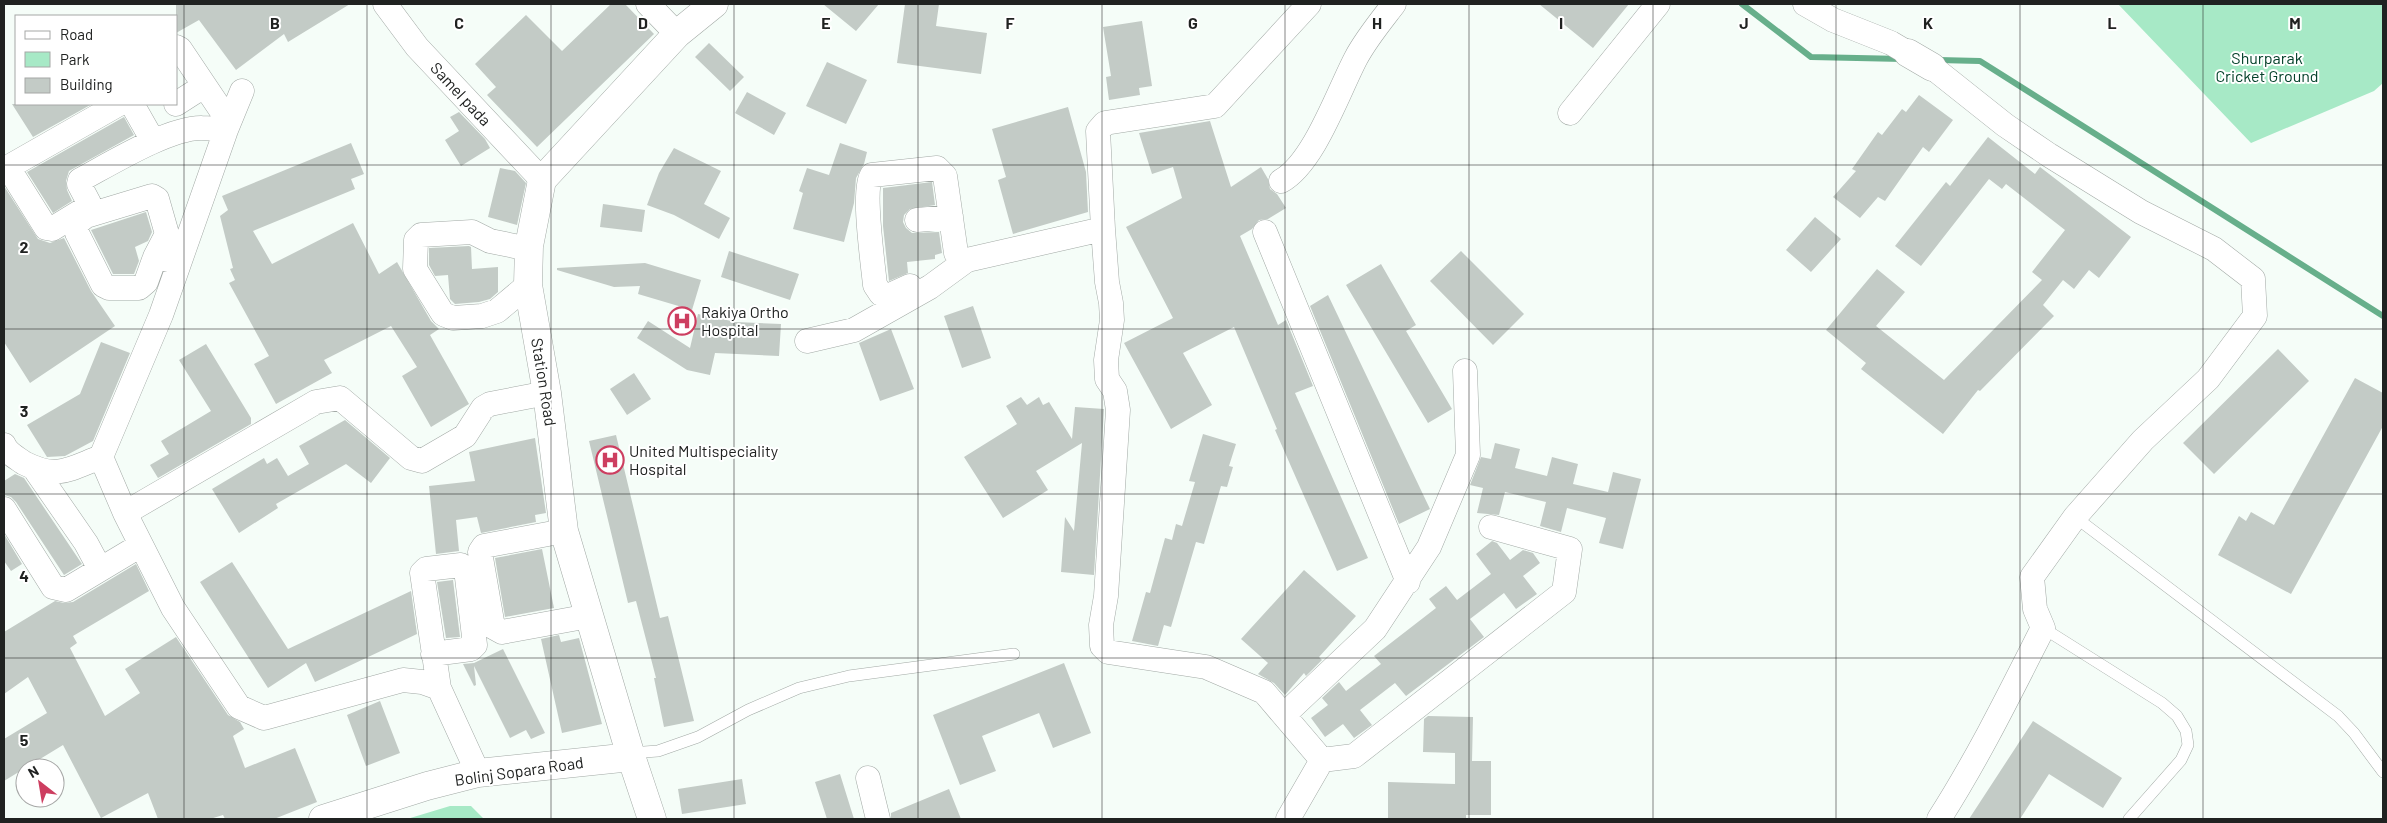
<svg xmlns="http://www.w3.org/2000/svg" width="2387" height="823" font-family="Barlow,sans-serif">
<rect width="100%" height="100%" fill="#f5fdf8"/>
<!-- green -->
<path fill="#a7e9c6" d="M2118,4h265v79l-9,8 -123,52z
M450,806h21l13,13h-77z"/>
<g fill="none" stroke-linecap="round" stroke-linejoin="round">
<!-- stream -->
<path stroke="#67af8b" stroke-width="6" d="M1742,4l69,53 92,2
M1938,60l42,1 403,255"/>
</g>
<!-- building -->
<path fill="#c3cbc6" d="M176,4h174l-62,38 -4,-8 -48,36 -37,-50 -23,13z
M611,4h14l29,30 -117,113 -50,-52 9,-8 -21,-23 51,-49 36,36z
M823,4h56l-23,27z
M905,4h34l-3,22 51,7 -6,41 -84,-11z
M1539,4h90l-36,44z
M1142,21l10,65 -13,2 1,7 -31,5 -3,-23 5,-1 -8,-49z
M709,43l35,34 -14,14 -35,-34z
M827,62l40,18 -21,44 -40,-18z
M747,92l39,21 -12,22 -39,-22z
M1919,95l34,25 -24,32 -6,-5 -38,54 -7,-4 -18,21 -27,-21 23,-26 -4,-2 26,-37 4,3 20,-26 4,3z
M12,104h80l-59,33z
M1068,107l18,65 2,40 -75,22 -15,-54 8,-3 -14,-48z
M459,112l26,27 5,9 -29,18 -16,-26 14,-9 -9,-14z
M124,117l10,18 -65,36 -3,10 1,9 5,11 -19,12 -26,-41z
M1210,121l21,66 30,-20 7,12 2,10 7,5 9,14 -18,11 -9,1 -7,9 -12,7 38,89 8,-5 27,66 -18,7 73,165 -31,13 -62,-141 2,-1 -43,-102 -51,26 29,52 -41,24 -47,-86 49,-25 -47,-91 56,-29 -9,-31 -21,7 -13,-41z
M1988,137l47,37 5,-7 91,70 -32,41 -10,-8 -15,19 -11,-9 -20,25 11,11 -74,75 -2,-1 -35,44 -82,-65 5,-6 -40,-33 51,-61 28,23 -29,34 68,54 98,-100 -10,-8 33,-42 -59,-46 -4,5 -13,-10 -68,87 -26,-20 51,-64 4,4z
M351,143l13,31 -13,5 4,10 -102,42 19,33 81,-41 26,51 18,-12 34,59 8,8 -9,6 39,69 -38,23 -29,-51 15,-9 -26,-41 -67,34 8,13 -56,31 -22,-40 15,-8 -40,-73 6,-3 -5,-11 3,-1 -13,-52 8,-6 -6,-14z
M840,143l27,9 -3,12 -8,14 -2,25 -10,39 -51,-13 10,-36 -4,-2 8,-23 22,7z
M674,148l47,23 -17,33 26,14 -11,21 -45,-24 -27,-10 12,-32z
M500,168l15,3 11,12 -9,42 -29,-8z
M932,182l3,23 -25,4 -6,6 -1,7 3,6 6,5 27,-1 3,21 -7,2v4l-28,3 1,11 -19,8 -6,-55v-38z
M4,186l34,53 12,4 14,-5 27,53 24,35 -85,57 -26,-41z
M603,204l42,6 -3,22 -42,-5z
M146,212l6,20 -4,9 -13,6 4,14 -5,13h-21l-22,-44z
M1815,217l26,22 -30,33 -25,-22z
M469,246l2,1 1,22 26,-2v25l-8,7 -11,3 -24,2 -5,-5 -2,-24 -13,1 -6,-11v-17z
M729,251l70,23 -9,26 -69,-23z
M1461,251l63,63 -31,31 -63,-64z
M645,263l56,17 -9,30 -54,-16 2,-8 -26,1 -57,-17v-2z
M1381,264l35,61 -10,6 46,78 -24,14 -82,-138z
M1328,295l102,214 -31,15 -89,-218z
M973,306l18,52 -29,10 -18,-52z
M698,314l38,8 45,2 -2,32 -64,-3 -5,22 -23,-5 -50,-32 11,-17 42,27z
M891,329l23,60 -34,12 -21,-58z
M101,342l29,11 -37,88 -28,15 -18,1 -20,-32 53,-31z
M206,344l45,74v6l-93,54 -8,-13 19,-11 -8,-13 50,-30 -32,-51z
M2278,349l31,32 -95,93 -31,-31z
M634,373l17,26 -24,16 -17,-26z
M2355,378l28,15v33l-92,168 -73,-39 21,-39 7,5 5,-9 23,13z
M1021,397l6,8 12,-8 4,8 6,-3 23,37 3,-32 29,2 -10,166 -33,-3 4,-55 9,14 8,-88 -46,28 12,19 -45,28 -39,-61 53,-33 -11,-18z
M345,420l45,38 -19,25 -25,-19 -70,40 2,4 -39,25 -27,-44 52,-31 3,6 10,-6 11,18 21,-12 -10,-18z
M1203,434l33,10 -7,22 4,1 -6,20 -6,-1 -17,58 -8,-2 -25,85 -7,-2 -6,21 -26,-5 14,-49 4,1 15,-55 7,2 4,-16 6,2 13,-44 -6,-1z
M616,435l44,183 8,-2 26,105 -30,6 -10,-49h2l-20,-77 -8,2 -39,-162z
M535,438l11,75 -11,2 1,7 -55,11 -4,-16 -21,3 3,31 -23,3 -7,-68 46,-5 -6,-29z
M1495,443l25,6 -5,19 32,8 5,-19 26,7 -5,20 35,8 5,-20 28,7 -18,70 -24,-6 7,-25 -39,-10 -6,24 -21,-6 6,-24 -41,-10 -6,23 -22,-2 6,-25 -13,-3 11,-28 10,2z
M15,474l9,4 58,86 -18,11 -48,-73 -5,-5 -7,-2v-14z
M4,534l18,30 -11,7 -7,-10z
M1492,541l5,2 13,17 13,-10 10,3 7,10 -17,13 14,18 -21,15 -12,-16 -34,26 14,18 -78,59 -11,-13 -35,27 12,15 -18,13 -11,-14 -18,13 -14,-19 17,-13 -6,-7 17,-16 7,9 35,-27 -7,-8 62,-48 -7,-9 17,-13 11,14 34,-26 -15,-20z
M542,549l12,59 -49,9 -10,-59z
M232,562l56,87 123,-58 6,43 -102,48 -9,-19 -38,25 -68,-106z
M136,564l13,27 -76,45 4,7 -7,5 35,68 35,-23 -15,-24 51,-32 52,78 12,7 4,7 -11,7 12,32 50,-20 22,54 -43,17h-49l-2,-4 -13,4h-52l-10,-26 -47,25 -38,-73 -59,36v-42l43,-26 -19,-36 -24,17v-62l51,-31 9,2 9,-1z
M1304,570l52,46 -37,41 3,3 -16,16 -2,-3 -19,22 -11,-12 -16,-9 10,-11 -27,-24z
M453,580l7,57 -14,1 -9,-56z
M559,635l2,7 18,-4 23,86 -40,9 -21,-94z
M503,649l42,84 -14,6 -5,-9 -16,8 -36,-72 2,19 -2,1 -11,-22 11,-1z
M1064,663l27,70 -38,15 -14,-35 -57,23 14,35 -36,14 -27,-70z
M380,701l20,52 -34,13 -19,-51z
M1428,716l45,1 -1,44h19v54h-25v4h-78v-37l67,2v-31l-32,-1 1,-33z
M2033,721l89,57 -19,30 -54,-34 -29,45h-51z
M840,774l14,45h-27l-12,-37z
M742,779l4,25 -64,10 -4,-25z
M949,789l12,30h-70v-6z"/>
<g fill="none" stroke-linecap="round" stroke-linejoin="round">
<!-- lane casing -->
<g stroke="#a2a9a5" stroke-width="12">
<path id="lane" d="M2075,517l263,199 16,17 29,39
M2043,628l119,75 15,13 9,15 2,14 -7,15 -52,59
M630,753l28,-2 40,-14 50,-27 51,-22 50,-12 165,-22"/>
</g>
<!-- street casing -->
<g stroke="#a2a9a5" stroke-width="25">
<path id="street" d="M385,4l32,43 125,133
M648,4l29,30
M1805,4l28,16 58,23 17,10
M176,47l4,2 49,73
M1932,67l73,58 44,30 92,57 73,37 39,30 2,37 -47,63 -65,61 -68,77 -43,60 3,32 8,19c-33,65 -65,130 -104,191
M242,91l-16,39 -65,185 -60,142 24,56 191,-111 24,-4 71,60 11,3 43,-25 18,-28 7,-4 57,-11
M119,104l-107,61 -1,7 35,56 6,1 36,-22 1,-4 -10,-19 1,-4c30,-16 90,-53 122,-52 8,0 16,2 24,2
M132,104l21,37
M176,104l28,-18
M1570,113l88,-109
M1281,181c33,-18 57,-89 75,-123 10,-19 25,-37 38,-54
M917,220l34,-3
M1103,229l-5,-98 7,-8 110,-17 94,-102
M1265,232l143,350
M155,257l12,-23 -10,-35 -5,-3 -66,20 -10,8 1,9 26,52 6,3h30l7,-6 9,-25 23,5
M528,285l-31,26 -15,5 -29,2 -10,-4 -28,-45 1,-29 5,-5 51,-3 18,9 39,8
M910,286l-22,10 -7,-2 -6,-9c-2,-21 -13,-96 -3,-110l65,-7 8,8 11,77
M807,341l47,-11 76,-43 37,-27 136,-31 4,53 4,21 1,17 -6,40 1,19 8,12 3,19 -12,186 -5,29 1,21 6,6 98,15 58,25 58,68 -34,59
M4,445c3,8 13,13 20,18 33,17 45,6 77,-6
M34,468l52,75 14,26
M4,509l49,78 13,3 75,-45
M125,513l48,95 66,99 25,11 139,-38 19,2 17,6 39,85
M564,531l-80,15 -4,6 13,75 9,5 87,-16
M433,654l38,-5 4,-4 -9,-76 -5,-4 -35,4 -4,4 17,115
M1284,715l91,-86 54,-82 39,-92 -3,-84
M1322,760l32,-4 210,-164 6,-43 -79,-22
M868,778l10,41"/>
</g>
<!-- secondary casing -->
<g stroke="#a2a9a5" stroke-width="29">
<path id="secondary" d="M1908,53l24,14
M323,819l104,-33 51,-13 153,-16
M652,819l-22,-66 -66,-222 -17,-138 -19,-108 1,-39 13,-66 135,-146 37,-30"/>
</g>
<!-- lane -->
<use href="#lane" stroke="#fff" stroke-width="11"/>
<!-- street -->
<use href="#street" stroke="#fff" stroke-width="24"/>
<!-- secondary -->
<use href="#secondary" stroke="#fff" stroke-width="28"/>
</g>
<!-- grid -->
<path fill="none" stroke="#202221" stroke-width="1" stroke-opacity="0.55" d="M184,4v815M367,4v815M551,4v815M734,4v815M918,4v815M1102,4v815M1285,4v815M1469,4v815M1653,4v815M1836,4v815M2020,4v815M2203,4v815M4,165h2379M4,329h2379M4,494h2379M4,658h2379"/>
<!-- icons -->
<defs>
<g id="hospital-ring" transform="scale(1.4375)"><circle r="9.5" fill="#fff" stroke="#cd3e60" stroke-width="1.5"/><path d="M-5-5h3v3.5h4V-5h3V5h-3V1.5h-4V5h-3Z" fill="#cd3e60"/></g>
</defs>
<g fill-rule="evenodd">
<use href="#hospital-ring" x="682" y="321"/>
<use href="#hospital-ring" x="610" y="460"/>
</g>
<g text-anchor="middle" stroke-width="4" stroke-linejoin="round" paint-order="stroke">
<!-- park labels -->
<g font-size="16" fill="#04412a" stroke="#fff">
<text x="2267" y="64">Shurparak<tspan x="2267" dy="18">Cricket Ground</tspan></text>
</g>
<!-- street labels -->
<g font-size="16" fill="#202221" stroke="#fff">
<text transform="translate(461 94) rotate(47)" y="6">Samel pada</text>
<text transform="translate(544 382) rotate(81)" y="6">Station Road</text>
<text transform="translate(519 771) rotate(-8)" y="6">Bolinj Sopara Road</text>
</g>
<!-- poi labels -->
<g font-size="16" fill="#202221" stroke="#fff" text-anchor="start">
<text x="701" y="318">Rakiya Ortho<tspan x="701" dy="18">Hospital</tspan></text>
<text x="629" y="457">United Multispeciality<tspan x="629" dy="18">Hospital</tspan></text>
</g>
</g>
<g font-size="16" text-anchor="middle" font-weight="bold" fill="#202221" stroke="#fff" stroke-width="4" stroke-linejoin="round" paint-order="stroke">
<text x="275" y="29">B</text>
<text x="459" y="29">C</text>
<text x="643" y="29">D</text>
<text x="826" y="29">E</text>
<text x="1010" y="29">F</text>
<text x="1193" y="29">G</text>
<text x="1377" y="29">H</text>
<text x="1561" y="29">I</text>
<text x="1744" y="29">J</text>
<text x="1928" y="29">K</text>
<text x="2112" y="29">L</text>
<text x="2295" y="29">M</text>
<text x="24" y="253">2</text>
<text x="24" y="417">3</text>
<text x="24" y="582">4</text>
<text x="24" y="746">5</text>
</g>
<!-- border -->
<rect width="2387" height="823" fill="none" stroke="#202221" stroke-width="10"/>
<!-- legend -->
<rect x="15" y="15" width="162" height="90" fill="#ffffff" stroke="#a6a7a6"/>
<rect x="25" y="31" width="25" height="8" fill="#ffffff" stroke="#a6a7a6"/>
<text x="60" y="40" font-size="15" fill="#202221">Road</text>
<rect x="25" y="52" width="25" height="15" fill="#a7e9c6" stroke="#a6a7a6"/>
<text x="60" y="65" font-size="15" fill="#202221">Park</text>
<rect x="25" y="78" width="25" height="15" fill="#c3cbc6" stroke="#a6a7a6"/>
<text x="60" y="90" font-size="15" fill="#202221">Building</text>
<!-- north arrow -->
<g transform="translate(40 783) rotate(329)"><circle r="24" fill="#ffffff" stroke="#a6a7a6"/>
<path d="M0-4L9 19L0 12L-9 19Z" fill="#cd3e60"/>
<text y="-8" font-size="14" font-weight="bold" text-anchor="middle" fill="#202221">N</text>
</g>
</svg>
